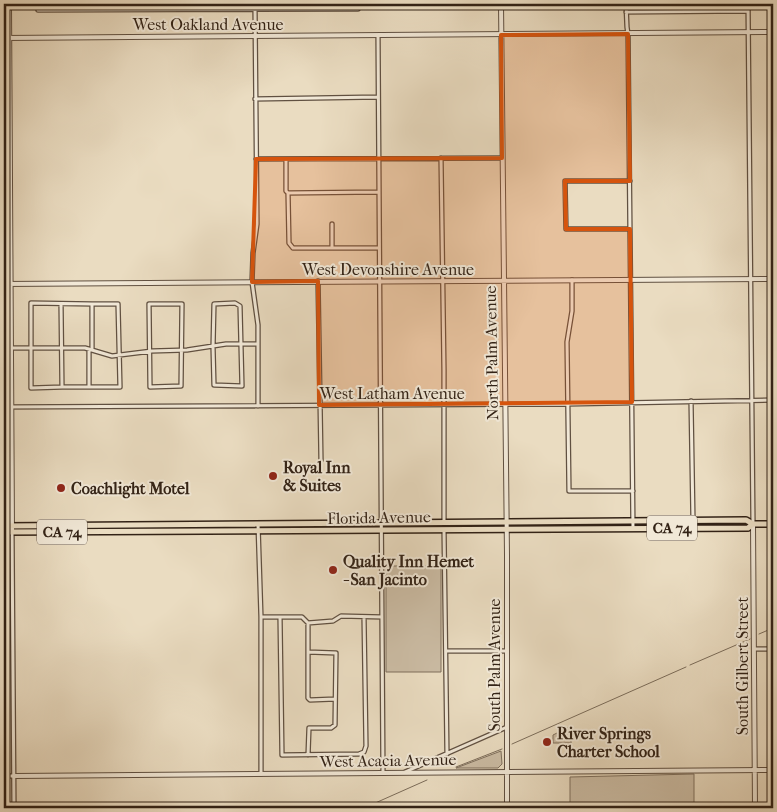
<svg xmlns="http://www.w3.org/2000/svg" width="777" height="812" font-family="'IM FELL French Canon',serif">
<rect width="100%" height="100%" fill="#eadcc1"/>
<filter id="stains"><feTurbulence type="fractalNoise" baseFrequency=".004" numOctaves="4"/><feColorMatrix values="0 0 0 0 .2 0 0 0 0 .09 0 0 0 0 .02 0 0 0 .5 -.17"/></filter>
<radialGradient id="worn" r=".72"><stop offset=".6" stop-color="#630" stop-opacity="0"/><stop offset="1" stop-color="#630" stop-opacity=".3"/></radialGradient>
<!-- green -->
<path fill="#cbbca4" stroke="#7e6f5d" d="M386,566h55v106h-55z
M571,726v17h-18v-8z
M501,751l1,13 -4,4h-42z
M694,774v34h-124v-31z"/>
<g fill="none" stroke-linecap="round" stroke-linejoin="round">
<!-- stream -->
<path stroke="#7b6c5a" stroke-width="1" d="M759,634l14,-6
M690,665l60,-26
M512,744l174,-77
M456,767l46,-18
M364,808l63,-28"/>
<!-- minor casing -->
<g stroke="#605041" stroke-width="5.5">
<path id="minor" d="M38,4v6l320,-1v-5
M626,4l1,23 1,7 5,495
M748,4l5,519
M255,9l2,215 -4,29 -1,29 6,43v81
M626,12l122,-1
M378,36l5,737
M255,99l123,-2
M441,158l3,212v152
M256,159l246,-1
M286,159v32l2,2 1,50 4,5h86
M630,181h-65l1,48h64
M288,193l91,-1
M332,224v24
M572,280v31l-5,31 2,149h64
M318,281l3,179
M235,303l5,3 2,80 -28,-1 -1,-38 1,-43z
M61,304l1,83 -31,1v-85l61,1
M149,304h33l-1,82 -31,1z
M11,348h74l27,8 40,-5 35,-1 39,-6h32
M89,349v38
M62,387h58l-2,-83h-26v46
M691,401l2,119
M4,407l564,-3 205,-4
M258,524l3,93v157
M444,530l3,224
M12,532l2,276
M261,617h41l6,6 25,-2 8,-5 41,1
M280,617l2,138 77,-1 5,-2 2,-6 -2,-129
M308,623v75l2,2 25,-1
M754,649h19
M446,651h61
M308,755l1,-27h22l4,-3 1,-72 -28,-1
M405,772l102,-45
M4,776h10"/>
</g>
<!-- tertiary casing -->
<g stroke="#605041" stroke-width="6">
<path id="tertiary" d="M9,4l3,528
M501,4l6,551v253
M4,38l769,-6
M4,284l769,-5
M753,524l2,284
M14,776l759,-6"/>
</g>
<!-- primary casing -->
<g stroke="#322216" stroke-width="8">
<path id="primary" d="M4,526l742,-6 7,4
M4,532l744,-4 5,-4h20"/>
</g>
<!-- minor -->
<use href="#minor" stroke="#f1e8d7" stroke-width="3"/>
<!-- tertiary -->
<use href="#tertiary" stroke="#f1e8d7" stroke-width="4"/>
<!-- primary -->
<use href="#primary" stroke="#eadcc1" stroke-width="5"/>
</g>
<!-- marked area -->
<path fill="#d6540d" fill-opacity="0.2" stroke="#d6540d" stroke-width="4" stroke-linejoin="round" d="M628,34l2,147h-65l1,48h64l2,173 -313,3 -1,-124 -66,1 4,-123 246,-1 -1,-123z"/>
<!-- markers -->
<g fill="#8f2418" stroke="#f1e8d7" stroke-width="2">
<circle cx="273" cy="476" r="5"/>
<circle cx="61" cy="488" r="5"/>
<circle cx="333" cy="570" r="5"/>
<circle cx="547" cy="742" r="5"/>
</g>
<g text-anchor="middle" stroke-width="4" stroke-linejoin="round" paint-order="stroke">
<!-- shield labels -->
<g fill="#f1e8d7" stroke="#6b5d50" stroke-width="1">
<rect x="647" y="515.5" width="50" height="25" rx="4"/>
<rect x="37" y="519.5" width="50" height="25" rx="4"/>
</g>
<g font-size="15" font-weight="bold" fill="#322216">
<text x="672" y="533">CA 74</text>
<text x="62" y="537">CA 74</text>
</g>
<!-- street labels -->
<g font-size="16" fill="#322216" stroke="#f1e8d7">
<text x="208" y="30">West Oakland Avenue</text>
<text x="388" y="275">West Devonshire Avenue</text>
<text transform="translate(491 353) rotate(-91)" y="6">North Palm Avenue</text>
<text x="392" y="399">West Latham Avenue</text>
<text transform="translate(379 517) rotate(-1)" y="6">Florida Avenue</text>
<text transform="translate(494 665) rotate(-90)" y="6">South Palm Avenue</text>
<text transform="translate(742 666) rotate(-90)" y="6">South Gilbert Street</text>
<text transform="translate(388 760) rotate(-1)" y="6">West Acacia Avenue</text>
</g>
<!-- poi labels -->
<g font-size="16" font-weight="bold" fill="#322216" stroke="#f1e8d7" text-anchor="start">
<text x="283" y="473">Royal Inn<tspan x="283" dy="18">&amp; Suites</tspan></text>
<text x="71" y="494">Coachlight Motel</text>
<text x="343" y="567">Quality Inn Hemet<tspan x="343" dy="18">- San Jacinto</tspan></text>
<text x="557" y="739">River Springs<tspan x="557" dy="18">Charter School</tspan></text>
</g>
</g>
<!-- margin -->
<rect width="777" height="812" fill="none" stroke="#eadcc1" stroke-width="20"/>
<rect x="5" y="5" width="767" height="802" fill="none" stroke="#322216" stroke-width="2.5"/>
<rect x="10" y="10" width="757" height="792" fill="none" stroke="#322216"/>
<rect width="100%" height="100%" filter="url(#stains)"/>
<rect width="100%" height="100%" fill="url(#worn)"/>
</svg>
